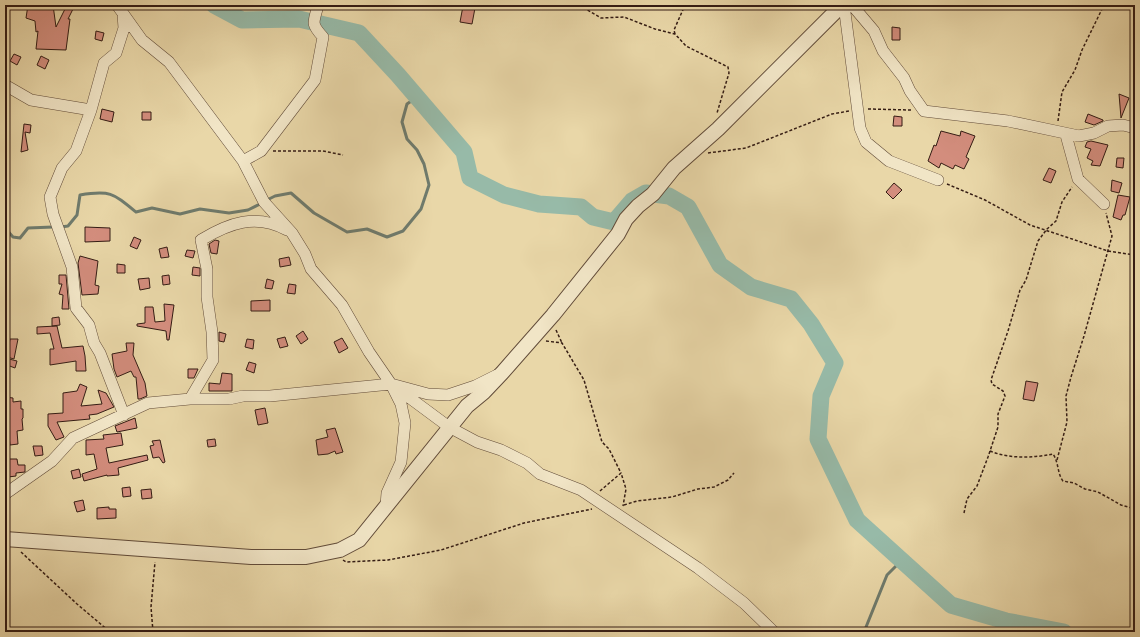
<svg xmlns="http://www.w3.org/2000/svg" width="1140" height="637" font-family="'Libre Bodoni',serif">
<rect width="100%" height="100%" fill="#e9d7a8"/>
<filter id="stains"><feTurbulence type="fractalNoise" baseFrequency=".005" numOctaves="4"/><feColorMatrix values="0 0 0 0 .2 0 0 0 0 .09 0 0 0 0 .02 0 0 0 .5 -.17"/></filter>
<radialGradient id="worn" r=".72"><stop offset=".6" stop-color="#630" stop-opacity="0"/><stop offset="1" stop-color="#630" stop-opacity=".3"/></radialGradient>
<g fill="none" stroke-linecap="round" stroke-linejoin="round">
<!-- stream -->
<path stroke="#6f7b6d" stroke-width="3" d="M267,200l8,-4 16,-3 23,20 33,19 20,-3 20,8 16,-6 18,-22 8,-24 -5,-21 -7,-14 -10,-11 -5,-17 5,-18 10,-7
M61,227l7,-1 9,-11 3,-20c30,-5 33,-2 56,17l16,-4 28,6 20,-5 29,4 19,-3 14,-7
M5,228l8,9 7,1 8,-10 25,-1
M864,632l23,-57 14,-14"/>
<!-- river -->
<path stroke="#97baa8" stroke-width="17" d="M214,5l28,15 57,-1 60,14 39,42 66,77 6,26 34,17 35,9 42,3 12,10 21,5 18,-21 14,-8 23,3 19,11 32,58 31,22 40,12 20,25 24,39 -14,33 -3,43 39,81 94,85 55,16 58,11"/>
</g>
<!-- building -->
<path fill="#d38d7d" stroke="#341c14" d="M28,5h25l3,22 11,-22h8l-7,14h2l-4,31 -30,-1 2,-18 -2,1 -1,-11 -9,-3z
M463,6l12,2 -3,16 -12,-2z
M892,27l8,1v12h-8z
M96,31l8,2 -2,8 -7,-2z
M14,54l7,3 -4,8 -7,-4z
M41,56l8,4 -4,9 -8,-4z
M1119,94l10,4 -8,20z
M102,109l12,3 -2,10 -12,-3z
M142,112h9v8h-9z
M1088,114l15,6v1l-9,4 -9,-3z
M894,116l8,1v9h-9z
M24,124l7,1 -1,8 -5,-1 3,18 -7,2z
M941,131l19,5 1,-5 14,5 -9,21 3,2 -5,10 -9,-4 -2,4 -12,-6 -2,5 -11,-7 6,-16 2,1z
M1091,141l17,4 -8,21 -9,-1 2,-4 -6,-3 4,-9 -6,-2 2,-5z
M1117,158h7l-1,10 -7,-1z
M1049,168l7,3 -5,12 -8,-3z
M1112,180l10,3 -3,10 -8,-2z
M894,183l8,7 -9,9 -7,-7z
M1118,195l12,2 -5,18h-2l-2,5 -8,-3z
M85,227l25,1v13l-25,1z
M134,237l7,3 -4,9 -7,-3z
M215,240l4,1 -2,13 -6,-1 -2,-9z
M167,247l2,10 -8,1 -2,-9z
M187,250l8,1 -2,7 -8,-2z
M80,256l18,5 -3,24 4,1 -1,8 -16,1 -4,-32z
M289,257l2,8 -11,2 -1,-8z
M117,264l8,1v8h-8z
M193,267l7,1v8l-8,-1z
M59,275h7l3,34h-7l1,-14 -4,-1 3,-10h-3z
M169,275l1,9 -7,1 -1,-9z
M149,278l1,10 -10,2 -2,-11z
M267,279l7,2 -2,8 -7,-1z
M289,284l7,1 -1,9 -8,-1z
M270,300v11h-19v-10z
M164,304l10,1 -5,35h-2l-1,-9 -29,-5v-2l8,-1v-16h8l2,15 10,-1z
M59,317l1,8 -8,1v-8z
M57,326l5,22 21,-2 2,10 1,15h-10v-10l-26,4v-16h4l-4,-16 -13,1v-7z
M303,331l5,8 -7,5 -5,-8z
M219,332l7,2 -2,8 -5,-1z
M285,337l3,9 -8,2 -3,-9z
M342,338l6,10 -9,5 -5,-11z
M10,339h8l-4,20 -7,-2z
M247,339l7,1 -1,9 -8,-2z
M126,343h8l-1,12 12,28 2,13 -7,3h-2l-2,-22h-2l-3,-6 -14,6 -3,-8 -2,-15 15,-3z
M9,359l8,2 -2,7 -8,-3z
M249,362l7,2 -2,9 -8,-3z
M188,369h10l-4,9h-6z
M222,373l10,1v17h-23v-8l11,1z
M1026,381l12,2 -4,18 -11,-2z
M80,384l7,3 -6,19 21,-2 -4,-14 8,3 8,14 -17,7 -8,1 1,4 -33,3 7,15 -8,3 -8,-14v-12l15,-1v-20l14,-2z
M5,397l8,1v4l8,-1v8h2v9l-1,1 1,11 -6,1 1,13 -8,1 -2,-17 -3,-1z
M265,408l3,15 -10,2 -3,-15z
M135,418l2,10 -20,4 -2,-6z
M335,428l8,24 -7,2 -1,-3 -7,3 -10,1 -2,-15 12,-3 -2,-7z
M121,433l2,12 -17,3 3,15 38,-8 1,5 -30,8 1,7 -12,1v-1l-23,6 -2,-7 15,-5 -3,-15 -8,1v-15l18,-1 -1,-4z
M215,439l1,7 -8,1 -1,-7z
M160,440l5,22 -2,1 -4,-6 -6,1 -3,-12 4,-1 -2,-4z
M33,446h9l1,9 -8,1z
M7,459h10l1,6h7v7l-9,1v3l-8,1z
M79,469l2,8 -8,2 -2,-8z
M130,487l1,9 -8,1 -1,-9z
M151,489l1,9 -10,1 -1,-9z
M83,500l2,10 -8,2 -3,-10z
M109,507v2h7v9l-19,1v-11z"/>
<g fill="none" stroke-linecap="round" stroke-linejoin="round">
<!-- minor casing -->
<g stroke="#614b39" stroke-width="12">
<path id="minor" d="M117,5l25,35 27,22 74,99 21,41 28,31 13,21 6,15 31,36 27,47 22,32 58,43 28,15 24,8 26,13 13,11 41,16 117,78 46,35 30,29
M844,5l16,123 6,14 23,19 49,19
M852,5l22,26 9,20 21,27 6,13 14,20 84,10 71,15 15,-3 14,-7 15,-1 12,3
M5,85l26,15 60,10 13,-47 12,-10 8,-25 -1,-14
M91,110l-15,41 -14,17 -12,29 3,17 19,53 4,41 13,17 5,18 6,10 24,62
M1066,135l12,44 26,25
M243,161l18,-10 54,-71 8,-43c-12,-13 -10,-14 -5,-31l2,-1
M190,399l23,-39 -1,-28 -5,-35v-28l-6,-29c28,-17 55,-27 86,-10
M5,494l47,-33 21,-23 75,-35 42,-4h39l14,-3h27l121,-12 37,10 20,1 27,-9 22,-11
M386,506l1,-13 14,-31 4,-39 -4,-19 -8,-16"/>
</g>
<!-- tertiary casing -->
<g stroke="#614b39" stroke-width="16">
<path id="tertiary" d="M5,539l246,18h55l34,-7 19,-10 108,-134 17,-14 18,-19 51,-58 65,-81 8,-15 12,-13 15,-12 21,-26 44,-39 124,-124"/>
</g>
<!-- path -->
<path stroke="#341c14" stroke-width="1.5" stroke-dasharray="3 2" stroke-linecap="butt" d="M579,5l22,13 23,-1 31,12 20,5 11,12 42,21 1,6 -12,40
M675,34l-1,-4 11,-25
M868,109l43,1
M1058,121l4,-29 13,-22 7,-20 22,-45
M273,151h50l20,4
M708,153l38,-5 86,-34 17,-3
M947,184l38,16 45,25 78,26 27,4
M556,330l6,13
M546,341l16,2 22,37 18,62 7,7 12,24
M990,451c19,8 43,7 63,3 6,9 4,19 10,27l11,2 11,6 13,3 23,13 14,4
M1057,460l10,-38 -1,-26 5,-19 13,-41 28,-100 -6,-23
M600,491l21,-18 5,16 -3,17
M624,505l13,-4 35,-4 26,-8 16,-2 14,-7 6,-7
M964,513l3,-14 10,-13 11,-29 10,-30v-13l7,-18 -2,-5 -11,-7 -1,-4 17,-49 12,-41 6,-10 12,-39 9,-12 9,-8 6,-19 10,-15
M21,552l56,52 33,28
M343,560l3,2 42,-2 53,-10 83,-27 68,-14
M153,632l-2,-25 4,-45"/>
<!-- minor -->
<use href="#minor" stroke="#f1e5c6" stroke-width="11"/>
<!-- tertiary -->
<use href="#tertiary" stroke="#f1e5c6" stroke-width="14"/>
</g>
<!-- margin -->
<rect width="1140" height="637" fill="none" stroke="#e9d7a8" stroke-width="20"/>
<rect x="6" y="6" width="1128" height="625" fill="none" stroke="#341c14" stroke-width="2"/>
<rect x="10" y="10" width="1120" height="617" fill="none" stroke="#341c14"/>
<rect width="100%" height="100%" filter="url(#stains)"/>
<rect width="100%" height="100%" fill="url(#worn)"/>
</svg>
